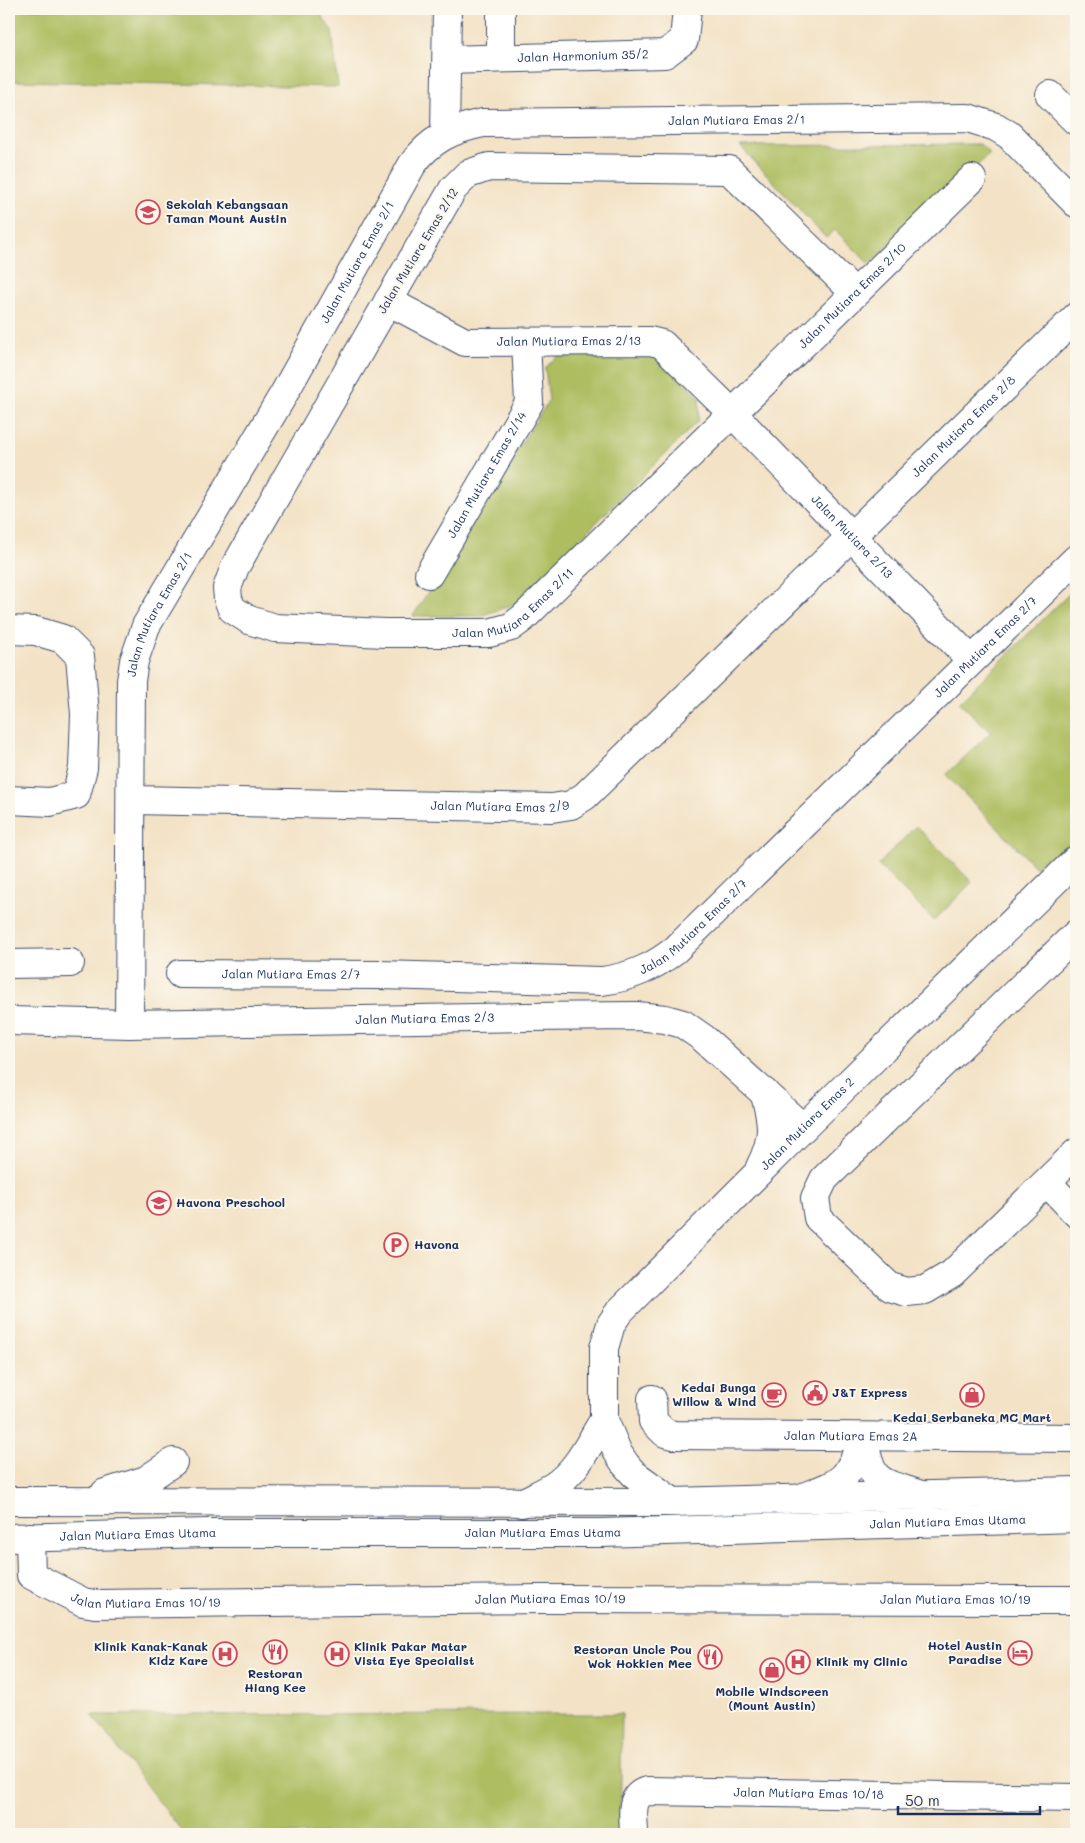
<svg xmlns="http://www.w3.org/2000/svg" width="1085" height="1843" font-family="Mali,sans-serif">
<rect width="100%" height="100%" fill="#fbf7ec"/>
<filter id="ink" filterUnits="userSpaceOnUse"><feTurbulence type="fractalNoise" baseFrequency=".02" numOctaves="2"/><feDisplacementMap in="SourceGraphic" scale="10" xChannelSelector="R" yChannelSelector="G"/><feConvolveMatrix kernelMatrix="1 2 1 2 8 2 1 2 1" color-interpolation-filters="sRGB"/></filter>
<filter id="wash" filterUnits="userSpaceOnUse"><feTurbulence type="fractalNoise" baseFrequency=".0096" numOctaves="4" result="noise"/><feDisplacementMap in="SourceGraphic" scale="20" xChannelSelector="R" yChannelSelector="G"/><feGaussianBlur stdDeviation="1.12" result="paint"/><feColorMatrix in="noise" values="0 0 0 0 0 0 0 0 0 0 0 0 0 0 0 0 0 1.4 0 .05"/><feComposite in="paint" operator="in"/></filter>
<g filter="url(#wash)">
<rect width="100%" height="100%" fill="#f3e2c5"/>
<!-- green -->
<path fill="#adbd60" stroke="#64765f" d="M9,9h308l15,22 6,56 -329,-6z
M980,144l10,10 -121,110 -34,-34 -9,8 -86,-92z
M562,352h90l48,45 -2,24 -183,183 -35,12h-67l136,-216 -4,-32z
M1076,587v259l-31,31 -99,-102 45,-43 -32,-30z
M916,826l56,56 -38,39 -56,-56z
M622,1714l-2,120h-436l-92,-119z"/>
</g>
<g filter="url(#ink)">
<g fill="none" stroke-linecap="round" stroke-linejoin="round">
<!-- minor casing -->
<g stroke="#3b4a6d" stroke-width="30">
<g id="minor">
<path d="M501,57v-48"/>
<path id="s1" d="M447,60l218,-6 19,-14 3,-31"/>
<path d="M1050,95l26,26"/>
<path d="M445,134l2,-125"/>
<path id="s2" d="M855,293l-126,-123 -240,-3 -21,7 -15,15 -218,378 -8,21 1,11 4,10 17,11 26,8 110,5h104l22,-6 12,-9 449,-439"/>
<path id="s3" d="M388,301l77,41 185,-1 12,3 70,69 239,247"/>
<path id="s4" d="M429,574l100,-171 -3,-61"/>
<path d="M9,630l27,1 27,8 17,17 5,58 -2,54 -7,27 -26,7 -41,-2"/>
<path id="s5" d="M131,800l421,8 19,-3 14,-9 491,-479"/>
<path d="M1076,934l-252,245 -9,19 3,20 72,69 17,5 18,-2 27,-16 124,-121"/>
<path d="M9,964l61,-1"/>
<path id="s6" d="M180,974l200,1 222,6c29,-4 50,-13 73,-31l401,-391"/>
<path id="s7" d="M9,1021l120,3 397,-7 111,-1 28,3 18,5 20,14 100,90"/>
<path id="s8" d="M129,1024l2,-343 3,-20 12,-35 136,-229 130,-232c18,-26 41,-36 71,-42l485,-5 28,9 13,8 67,68"/>
<path d="M760,1167c15,-29 13,-45 4,-75"/>
<path d="M1047,1182l29,31"/>
<path id="s9" d="M652,1399l1,22 12,12 9,2 402,3"/>
<path d="M863,1437c9,46 12,43 55,57"/>
<path d="M801,1498c44,-18 45,-15 62,-61"/>
<path id="s10" d="M673,1502l-39,-28 -8,-9 -8,-12 -14,-33v-72l7,-24 8,-12 184,-184 273,-268"/>
<path d="M522,1503c11,-6 22,-11 32,-17 24,-16 35,-43 50,-66"/>
<path id="s11" d="M30,1537l1,38 52,27 12,2 444,-5 537,1"/>
<path id="s12" d="M634,1834c0,-16 -6,-38 13,-43l429,7"/>
</g>
</g>
<!-- major casing -->
<g stroke="#3b4a6d" stroke-width="30">
<g id="major">
<path d="M105,1493l41,-13 27,-18"/>
<path d="M9,1501l664,1 403,-11"/>
<path id="s13" d="M9,1538l200,-5h392l475,-15"/>
</g>
</g>
<!-- minor -->
<use href="#minor" stroke="#fff" stroke-width="28"/>
<!-- major -->
<use href="#major" stroke="#fff" stroke-width="28"/>
</g>
</g>
<!-- icons -->
<defs>
<g id="school-ring" transform="scale(1.25)"><circle r="9.5" fill="#fbf7ec" stroke="#d1495b" stroke-width="1.5"/><path d="M0-5L7-2L0 1L-7-2ZM-4 1L0 2.5L4 1V4Q0 6-4 4Z" fill="#d1495b"/></g>
<g id="parking-ring" transform="scale(1.25)"><circle r="9.5" fill="#fbf7ec" stroke="#d1495b" stroke-width="1.5"/><path d="M-3.5-5.5H1a3.5 3.5 0 0 1 0 7H-1V5.5H-3.5ZM-1-3.4V-.6H.8a1.4 1.4 0 0 0 0-2.8Z" fill="#d1495b"/></g>
<g id="civic-ring" transform="scale(1.25)"><circle r="9.5" fill="#fbf7ec" stroke="#d1495b" stroke-width="1.5"/><path d="M-.6-6.5H3V-4.5H.6V-3L4-1V1h2V6H-6V1h2V-1L-.6-3ZM-1.2 2.5V6h2.4V2.5Z" fill="#d1495b"/></g>
<g id="cafe-ring" transform="scale(1.25)"><circle r="9.5" fill="#fbf7ec" stroke="#d1495b" stroke-width="1.5"/><path d="M-5.5-4.5H6V0H3Q3 3.5 0 3.5H-2.5Q-5.5 3.5-5.5 0ZM3-3.2v2h1.7v-2ZM-6 4.5H4V6H-6Z" fill="#d1495b"/></g>
<g id="shop-ring" transform="scale(1.25)"><circle r="9.5" fill="#fbf7ec" stroke="#d1495b" stroke-width="1.5"/><path d="M-5-2.5h2.3a2.7 3.5 0 0 1 5.4 0H5L5.5 6h-11ZM-1.5-2.5h3a1.5 2.3 0 0 0-3 0Z" fill="#d1495b"/></g>
<g id="restaurant-ring" transform="scale(1.25)"><circle r="9.5" fill="#fbf7ec" stroke="#d1495b" stroke-width="1.5"/><path d="M-5-6h1v4h1v-4h1v4h1v-4h1v5L-1.5 .5V6h-2V.5L-5-1ZM5-6V6H3V1.5H1.5Q1.5-4 5-6Z" fill="#d1495b"/></g>
<g id="hotel-ring" transform="scale(1.25)"><circle r="9.5" fill="#fbf7ec" stroke="#d1495b" stroke-width="1.5"/><path d="M-6-4.5h1.5V1H6V5H4.5V3h-9V5H-6ZM-4 0a1.8 1.8 0 1 1 3.6 0ZM.5 0V-2.5h3Q6-2.5 6 0Z" fill="#d1495b"/></g>
<g id="hospital-ring" transform="scale(1.25)"><circle r="9.5" fill="#fbf7ec" stroke="#d1495b" stroke-width="1.5"/><path d="M-5-5h3v3.5h4V-5h3V5h-3V1.5h-4V5h-3Z" fill="#d1495b"/></g>
</defs>
<g fill-rule="evenodd">
<use href="#school-ring" x="148" y="212"/>
<use href="#school-ring" x="159" y="1203"/>
<use href="#parking-ring" x="396" y="1245"/>
<use href="#civic-ring" x="815" y="1393"/>
<use href="#cafe-ring" x="774" y="1395"/>
<use href="#shop-ring" x="972" y="1395"/>
<use href="#restaurant-ring" x="275" y="1652"/>
<use href="#hotel-ring" x="1020" y="1653"/>
<use href="#hospital-ring" x="225" y="1654"/>
<use href="#hospital-ring" x="337" y="1654"/>
<use href="#restaurant-ring" x="710" y="1657"/>
<use href="#hospital-ring" x="798" y="1662"/>
<use href="#shop-ring" x="772" y="1670"/>
</g>
<g text-anchor="middle" stroke-width="4" stroke-linejoin="round" paint-order="stroke">
<!-- street labels -->
<g font-size="12" fill="#1b2f5e" stroke="#fbf7ec">
<text dy="4" stroke="none"><textPath href="#s1" startOffset="136">Jalan Harmonium 35/2</textPath></text>
<text dy="4" stroke="none"><textPath href="#s8" startOffset="1271">Jalan Mutiara Emas 2/1</textPath></text>
<text transform="translate(418 251) rotate(-59)" y="4">Jalan Mutiara Emas 2/12</text>
<text dy="4" stroke="none"><textPath href="#s8" startOffset="821">Jalan Mutiara Emas 2/1</textPath></text>
<text dy="4" stroke="none"><textPath href="#s2" startOffset="1700">Jalan Mutiara Emas 2/10</textPath></text>
<text dy="4" stroke="none"><textPath href="#s3" startOffset="191">Jalan Mutiara Emas 2/13</textPath></text>
<text dy="4" stroke="none"><textPath href="#s5" startOffset="986">Jalan Mutiara Emas 2/8</textPath></text>
<text dy="4" stroke="none"><textPath href="#s4" startOffset="115">Jalan Mutiara Emas 2/14</textPath></text>
<text dy="4" stroke="none"><textPath href="#s3" startOffset="555">Jalan Mutiara 2/13</textPath></text>
<text dy="4" stroke="none"><textPath href="#s2" startOffset="1236">Jalan Mutiara Emas 2/11</textPath></text>
<text dy="4" stroke="none"><textPath href="#s8" startOffset="416">Jalan Mutiara Emas 2/1</textPath></text>
<text dy="4" stroke="none"><textPath href="#s6" startOffset="936">Jalan Mutiara Emas 2/7</textPath></text>
<text dy="4" stroke="none"><textPath href="#s5" startOffset="369">Jalan Mutiara Emas 2/9</textPath></text>
<text dy="4" stroke="none"><textPath href="#s6" startOffset="531">Jalan Mutiara Emas 2/7</textPath></text>
<text dy="4" stroke="none"><textPath href="#s6" startOffset="111">Jalan Mutiara Emas 2/7</textPath></text>
<text dy="4" stroke="none"><textPath href="#s7" startOffset="416">Jalan Mutiara Emas 2/3</textPath></text>
<text dy="4" stroke="none"><textPath href="#s10" startOffset="488">Jalan Mutiara Emas 2</textPath></text>
<text dy="4" stroke="none"><textPath href="#s9" startOffset="225">Jalan Mutiara Emas 2A</textPath></text>
<text dy="4" stroke="none"><textPath href="#s13" startOffset="939">Jalan Mutiara Emas Utama</textPath></text>
<text dy="4" stroke="none"><textPath href="#s13" startOffset="534">Jalan Mutiara Emas Utama</textPath></text>
<text dy="4" stroke="none"><textPath href="#s13" startOffset="129">Jalan Mutiara Emas Utama</textPath></text>
<text dy="4" stroke="none"><textPath href="#s11" startOffset="159">Jalan Mutiara Emas 10/19</textPath></text>
<text dy="4" stroke="none"><textPath href="#s11" startOffset="564">Jalan Mutiara Emas 10/19</textPath></text>
<text dy="4" stroke="none"><textPath href="#s11" startOffset="969">Jalan Mutiara Emas 10/19</textPath></text>
<text dy="4" stroke="none"><textPath href="#s12" startOffset="211">Jalan Mutiara Emas 10/18</textPath></text>
</g>
<!-- poi labels -->
<g font-size="12" font-weight="bold" fill="#1b2f5e" stroke="#fbf7ec" text-anchor="start">
<text x="166" y="209">Sekolah Kebangsaan<tspan x="166" dy="14">Taman Mount Austin</tspan></text>
<text x="176" y="1207">Havona Preschool</text>
<text x="414" y="1249">Havona</text>
<text x="756" y="1392" text-anchor="end">Kedai Bunga<tspan x="756" dy="14">Willow &amp; Wind</tspan></text>
<text x="832" y="1397">J&amp;T Express</text>
<text x="972" y="1422" text-anchor="middle">Kedai Serbaneka MC Mart</text>
<text x="1002" y="1650" text-anchor="end">Hotel Austin<tspan x="1002" dy="14">Paradise</tspan></text>
<text x="208" y="1651" text-anchor="end">Klinik Kanak-Kanak<tspan x="208" dy="14">Kidz Kare</tspan></text>
<text x="354" y="1651">Klinik Pakar Matar<tspan x="354" dy="14">Vista Eye Specialist</tspan></text>
<text x="692" y="1654" text-anchor="end">Restoran Uncle Pou<tspan x="692" dy="14">Wok Hokkien Mee</tspan></text>
<text x="816" y="1666">Klinik my Clinic</text>
<text x="275" y="1678" text-anchor="middle">Restoran<tspan x="275" dy="14">Hiang Kee</tspan></text>
<text x="772" y="1696" text-anchor="middle">Mobile Windscreen<tspan x="772" dy="14">(Mount Austin)</tspan></text>
</g>
</g>
<!-- margin -->
<rect width="1085" height="1843" fill="none" stroke="#fbf7ec" stroke-width="30"/>
<!-- scale -->
<path d="M898 1806v8h142v-8" fill="none" stroke="#1b2f5e" stroke-width="2.5"/>
<text x="905" y="1806" font-size="15" fill="#1b2f5e" stroke="#fbf7ec" stroke-width="4" paint-order="stroke">50 m</text>
</svg>
